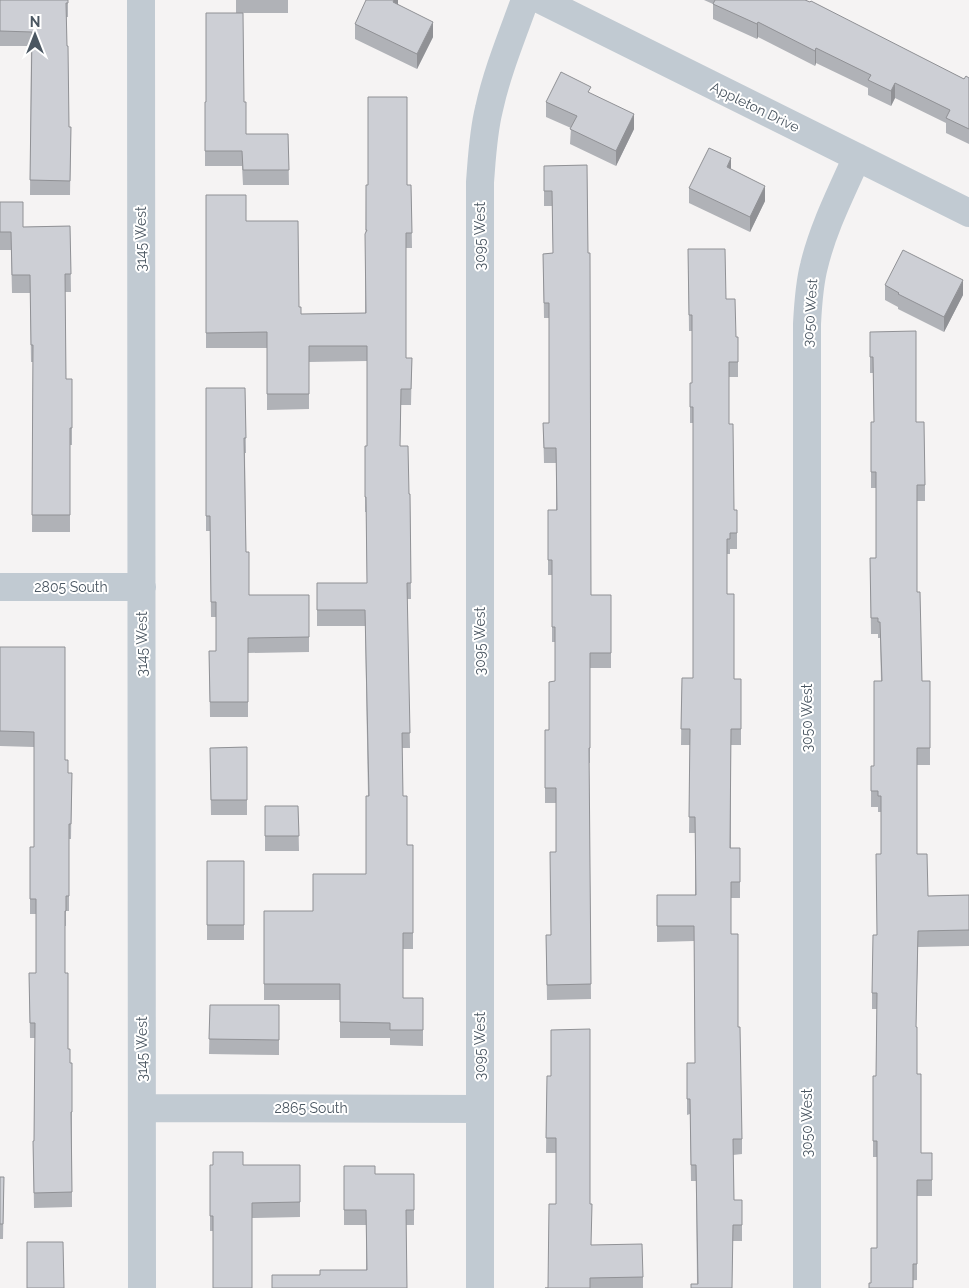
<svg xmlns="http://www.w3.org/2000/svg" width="969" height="1288" font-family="Raleway,sans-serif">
<rect width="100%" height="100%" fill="#f5f3f3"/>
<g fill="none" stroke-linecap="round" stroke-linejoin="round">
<!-- minor -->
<path stroke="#c1cad2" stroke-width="28" d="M141,0l1,1288
M541,0l428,213
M0,587h142
M142,1108l338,1
M480,1288v-1106c2,-25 3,-49 9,-73 8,-37 23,-73 36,-109
M807,1288v-964c1,-19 2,-39 7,-58 9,-38 27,-73 43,-109"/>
</g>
<!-- wall -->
<path fill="#b0b2b7" d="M0,0h68v17h-2l3,110h2l-1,68h-40l1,-149h-31z
M236,0h52v13h-52z
M398,0v5l35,32 -16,32 -62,-30v-15z
M704,0h101l159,79 5,-1v66l-23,-11v-10l-51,-25 -4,8 -23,-11v-7l-52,-25 -1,3 -57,-29 -1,2 -44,-20v-15z
M591,94l43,35 -18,37 -46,-22 1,-16 -25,-11v-15z
M205,102h39l2,32h42l1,51h-46l-1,-19h-37z
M587,165l4,430h20v73h-21v95h-1l2,236 -44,1 -1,-65h5l5,-83v-49h-11v-73h4l6,-49v-39h-3v-67h-4v-65h8v-47h-12l-1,-40h6v-105h-5l-1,-64 10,-1 -1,-47h-8v-40z
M731,169l34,32 -15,31 -61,-29v-15z
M366,185h45l1,63h-6v110h6l-1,47h-10l-1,41 9,48h1l1,105h-4l3,149h-8l1,48 4,49h6v104h-10v49h20v48l-33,-1v-7h-50v-38h-76v-89h49l53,-37 2,-78 -3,-170h-48v-43h50l-1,-71h-1v-66h2v-85l-58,1v47l-42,1v-62h-61v-153l40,26 53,86 2,7 64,-1z
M0,202l23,25 47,-1 1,66h-6l1,87h6v66h-2v87h-38l1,-170h-2l-1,-69h-18l-1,-43h-11z
M688,249l38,50 10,38h2v40h-9v47l5,86h3v39h-7v5h-3v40l7,85h7v66h-10v103h9v50h-9v36l7,93 4,112v15l-9,1 1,45h8v41h-9l-36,43 -1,-103h-5l-1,-67 -3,1v-36l8,-16 -1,-122 -37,1v-47h38v-62h-6l1,-88h-9l1,-67h11v-255h-3v-40h2v-52h-3z
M885,285l78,10 -19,37 -46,-23v-2l-13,-7z
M870,332l46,90 9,63v16h-8v91l5,89h8v84h-13v89l11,42 41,-1v51l-51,1 -2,80 1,47 4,79h11v43h-15v84l-46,3 6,-35v-91h-4v-81h3l1,-67h-5v-16l5,-58 4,-81v-42h-3v-5h-7v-41h3l7,-85 -1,-43h-2v-4h-7l-1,-76h6v-70h-5v-66h3l-1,-49h-3z
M206,388h39l1,65h-1l1,99 3,43h60v57l-61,1v64h-38l-1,-66h7v-34h-5l-1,-86h-4z
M0,647l65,113 3,13h4l-1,66h-2v72h-3v15h-1v47l3,76 2,14h2v144l-38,1 -1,-67h1l1,-103h-5l-1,-65h7v-59h-6v-67h4v-100l-34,-1z
M247,747v68h-36l-1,-67z
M265,806h33l1,45h-34z
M207,861h37v79h-37z
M210,1005h69v50l-70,-1z
M547,1076l43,128 1,41 52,32v11h-98h3l8,-84v-51h-10z
M210,1165h90v52l-48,1 -39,13h-3z
M344,1166l31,8h39v51h-8l1,63 -87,-13 46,-5v-45h-22z
M0,1177h4l-1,62h-3z"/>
<!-- shaded-wall -->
<path fill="#909195" d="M394,0h4v8l-5,-6z
M433,22v15l-16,32v-15z
M758,22v15l-1,2v-15z
M816,48v15l-1,3v-15z
M895,83v15l-4,8v-15z
M634,114v15l-18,37v-15z
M731,158v15l-4,-6z
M765,186v15l-15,31v-15z
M963,280v15l-19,37v-15z"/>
<!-- building -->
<path fill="#cdcfd5" stroke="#909195" d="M0,0h68v3h-2l1,43h1l1,81h2l-1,54 -40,-1 2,-148 -32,-1z
M366,0h28l-1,2 40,20 -16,32 -62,-30z
M715,0h90l5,2 1,-1 153,78 2,-3 3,2v51l-23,-11 4,-8 -55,-27 -4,8 -23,-11 3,-5 -55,-27 -1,3 -57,-29 -1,2 -44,-20z
M206,13h37l1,89h2v32h42l1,36h-46l-1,-19h-37v-49h1z
M561,72l30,15 -3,5 46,22 -18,37 -46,-22 7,-13 -31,-14z
M368,97h39v88h4l1,48h-6v125h6l-1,31h-10l-1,57h8l1,48h1l1,89h-4l3,150h-8l1,63h4v49h6v88h-10v65h20v32h-33v-7l-50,-1v-38h-76v-73h49v-37h53v-78h3l-4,-186h-48v-27h50l-1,-86h-1v-51h2v-100h-58v48h-42v-62l-61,1v-138h40v26h52l1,86h2v7l65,-1 -1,-79 2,-4h-1v-45h2z
M709,148l22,10 -4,9 38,19 -15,31 -61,-29z
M587,165l1,88h2l1,342h20v58h-21v95h-1l2,236 -44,1 -1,-50h5l-1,-83h6v-64h-11v-58h4v-48l6,-1v-54h-3v-67h-4v-50h9l-1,-62h-12l-1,-25h6v-120h-5l-1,-49 10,-1 -1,-62h-8v-25z
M0,202h23v25l47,-1 1,48h-6l1,105h6v49h-2v87h-38l1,-170h-2l-1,-70h-18l-1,-43h-11z
M688,249h37l1,50h9l1,38h2v25h-9v62h4l1,86h3v23h-7v6h-3v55h7v85h7v50h-10l-1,119h10v34h-9v52h7v93h2l2,112h-9l1,61h8v25h-9l-1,63h-41v-4h7l-2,-119h-5l-1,-66h-3v-36h8l-1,-137h-37v-31h39l-1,-78h-6l1,-88h-9l1,-51h11v-271h-3v-24h2v-68h-3z
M903,250l60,30 -19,37 -46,-23 1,-1 -14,-8z
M916,331v91h8l1,63h-8v107h3l2,89h8v67h-13v106h10l1,42 41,-1v35l-51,1 -2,96h1v47h4v79h11v27h-15v84h-4v24h-44v-5h2v-35h6v-107h-4v-65h3l1,-83h-5l1,-58h4l-1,-81h5v-58h-3v-5h-7v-25h3v-85h8l-2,-59h-2v-4h-7l-1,-60h6v-86h-5v-50h3l-1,-65h-3v-25z
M206,388h39l1,50h-2l2,114h3v43h60v42l-61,1v64h-38l-1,-51h7v-49h-5l-1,-86h-4z
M0,647h65v113h3v13h4l-1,51h-2v72h-3v15h-1v62h3v76h2v14h2v49h-1l1,80 -38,1 -1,-52h1l1,-118h-5l-1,-50h7v-74h-6v-52h4v-115l-34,-1z
M247,747v53h-36l-1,-52z
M265,806h33l1,30h-34z
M207,861h37v64h-37z
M210,1005h69v35l-70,-1z
M590,1029v175h2l-1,41 51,-1 1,33 -53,1v10h-45h3l1,-84h7v-66h-10l1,-62h4v-46z
M213,1152h30v13h57v37l-48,1v85h-39v-72h-3v-51h3z
M344,1166h31v8h39v36h-8l1,78h-135v-13h48v-5h47l-1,-60h-22z
M0,1177h4l-1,47h-3z
M27,1242h36l1,46h-37z"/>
<g text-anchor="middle" stroke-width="4" stroke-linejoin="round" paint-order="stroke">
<!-- street labels -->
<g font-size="14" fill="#4a5661" stroke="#fff">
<text transform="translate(755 107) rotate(26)" y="5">Appleton Drive</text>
<text transform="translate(480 236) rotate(-90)" y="5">3095 West</text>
<text transform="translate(141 239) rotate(-90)" y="5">3145 West</text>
<text transform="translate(810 313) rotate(-86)" y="5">3050 West</text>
<text x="71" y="592">2805 South</text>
<text transform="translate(480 641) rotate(-90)" y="5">3095 West</text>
<text transform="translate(142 644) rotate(-90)" y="5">3145 West</text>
<text transform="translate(807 718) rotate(-90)" y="5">3050 West</text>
<text transform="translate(480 1046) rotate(-90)" y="5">3095 West</text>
<text transform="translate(142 1049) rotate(-90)" y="5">3145 West</text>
<text x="311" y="1113">2865 South</text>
<text transform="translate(807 1123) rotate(-90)" y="5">3050 West</text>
</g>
</g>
<!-- north arrow -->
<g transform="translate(35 35)" stroke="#ffffff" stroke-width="4" paint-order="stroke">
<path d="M0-4L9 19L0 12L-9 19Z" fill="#4a5661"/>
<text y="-8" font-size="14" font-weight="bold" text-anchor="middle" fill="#4a5661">N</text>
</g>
</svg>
